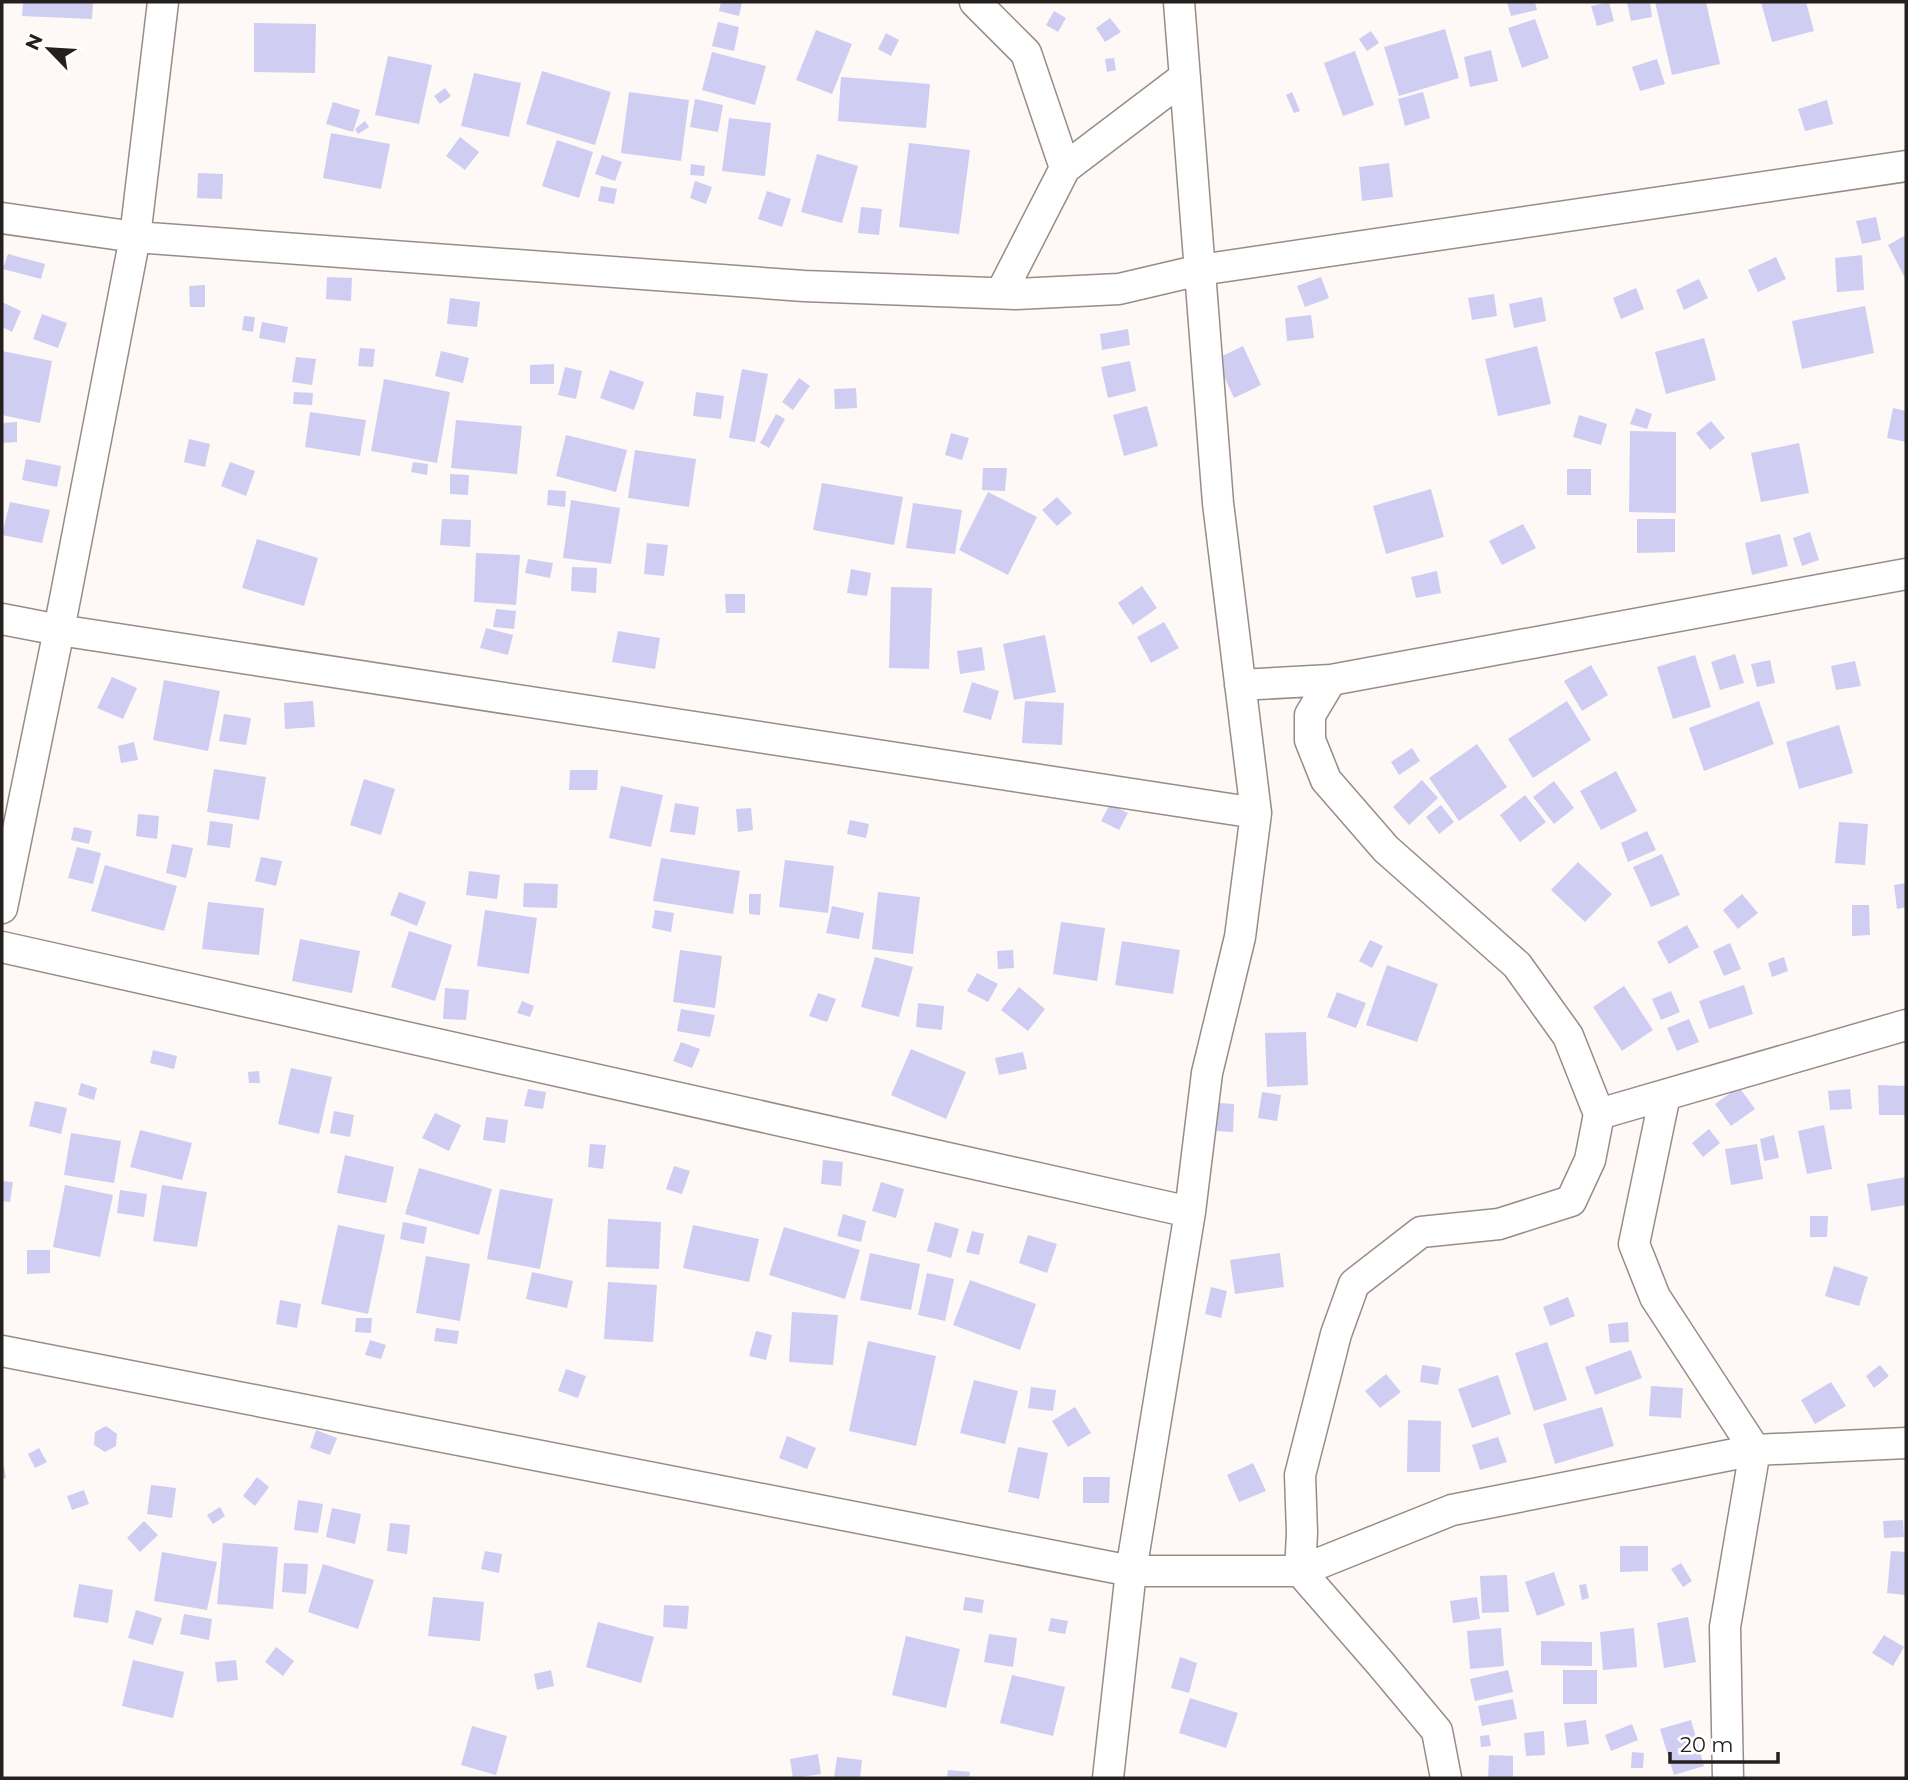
<svg xmlns="http://www.w3.org/2000/svg" width="1908" height="1780" font-family="Montserrat,sans-serif">
<rect width="100%" height="100%" fill="#fef8f6"/>
<!-- building -->
<path fill="#cfcef2" d="M23,2h70l-1,17 -70,-3z
M721,2h21l-3,14 -20,-5z
M1507,2h28l2,8 -26,6z
M1609,2l5,19 -17,5 -6,-20z
M1627,2h23l2,15 -21,4z
M1655,2h51l14,62 -48,11z
M1761,2h45l8,29 -42,11z
M1054,11l12,7 -8,14 -12,-7z
M1110,18l11,14 -16,10 -9,-14z
M1535,19l14,39 -27,10 -14,-40z
M718,22l21,5 -5,24 -22,-5z
M254,23l62,1 -1,49 -61,-1z
M1445,29l14,49 -60,18 -15,-49z
M816,30l36,14 -20,50 -36,-14z
M1371,31l8,12 -12,8 -8,-12z
M886,33l13,7 -8,16 -13,-7z
M1491,50l7,31 -28,6 -6,-30z
M1355,51l19,54 -31,11 -19,-53z
M712,52l54,14 -11,39 -53,-15z
M388,56l44,9 -13,59 -44,-9z
M1114,58l2,12 -9,2 -2,-13z
M1657,59l8,25 -25,7 -8,-24z
M542,71l69,21 -16,53 -69,-21z
M474,73l47,10 -12,54 -48,-11z
M841,77l89,7 -4,44 -88,-7z
M445,88l6,8 -11,8 -6,-8z
M629,92l60,8 -8,61 -60,-8z
M1292,92l8,19 -6,2 -8,-18z
M1423,92l7,26 -25,8 -7,-27z
M695,99l28,6 -5,27 -28,-5z
M1827,100l6,24 -28,7 -7,-22z
M333,102l27,8 -7,22 -27,-8z
M729,118l42,5 -6,53 -43,-5z
M365,121l4,6 -11,7 -3,-5z
M331,133l59,11 -9,45 -58,-11z
M460,137l19,15 -14,18 -19,-14z
M557,140l36,12 -14,46 -37,-12z
M909,143l61,7 -11,84 -60,-7z
M817,154l41,12 -16,57 -41,-11z
M602,155l20,7 -7,19 -20,-7z
M1389,163l4,34 -31,4 -3,-34z
M691,164l14,2 -1,10 -14,-1z
M198,173l25,1 -1,25 -25,-1z
M695,181l17,6 -6,17 -16,-6z
M601,186l16,3 -3,15 -16,-3z
M767,191l24,8 -9,28 -24,-8z
M861,207l21,2 -3,26 -21,-2z
M1876,217l5,23 -19,4 -6,-23z
M1906,235v45l-18,-35z
M8,254l37,10 -4,15 -38,-10z
M1862,255l2,35 -27,2 -2,-34z
M1776,257l10,22 -28,13 -10,-22z
M327,277l25,1 -1,23 -25,-2z
M1321,277l8,21 -24,9 -8,-21z
M1699,279l9,19 -24,12 -8,-20z
M205,285v22h-15l-1,-21z
M1636,288l8,21 -23,10 -8,-21z
M1494,294l3,22 -25,4 -4,-22z
M1542,297l4,24 -32,7 -5,-24z
M450,298l30,4 -3,25 -30,-3z
M2,302l19,9 -9,21 -10,-5z
M1865,306l9,47 -72,16 -10,-48z
M42,314l25,9 -9,25 -25,-9z
M1311,315l3,23 -27,3 -2,-23z
M244,316l11,1 -2,15 -11,-2z
M262,322l26,5 -3,16 -26,-5z
M1128,329l2,16 -28,5 -2,-16z
M1704,338l12,42 -50,14 -11,-42z
M1243,346l18,39 -27,13 -18,-39z
M1537,346l14,58 -53,12 -13,-57z
M360,348l15,1 -2,18 -15,-1z
M2,351l50,10 -12,62 -38,-8z
M441,351l28,7 -6,25 -28,-7z
M296,357l20,2 -4,26 -20,-3z
M1130,361l6,30 -28,7 -7,-31z
M554,364v20h-24v-19z
M565,367l17,4 -6,28 -18,-4z
M742,369l26,5 -13,68 -26,-4z
M610,370l34,12 -10,28 -34,-12z
M799,378l11,8 -17,24 -11,-8z
M384,379l66,13 -13,71 -66,-12z
M856,388l1,20 -22,1 -1,-20z
M294,392l19,1 -1,12 -19,-1z
M696,392l28,4 -3,23 -28,-3z
M1147,406l11,40 -34,10 -11,-41z
M1636,408l16,6 -5,15 -17,-5z
M1893,408l13,3v31l-19,-4z
M310,412l56,8 -6,36 -55,-9z
M776,414l9,5 -16,29 -9,-5z
M1579,415l28,9 -6,21 -28,-8z
M456,420l66,6 -5,48 -66,-6z
M1711,421l14,17 -15,12 -14,-17z
M17,422v20l-15,1v-20z
M1630,431l46,1v81l-47,-1z
M951,433l18,5 -7,22 -17,-5z
M566,435l61,15 -11,42 -60,-16z
M189,439l21,5 -5,23 -21,-5z
M1799,443l10,50 -48,9 -10,-49z
M635,450l61,9 -7,48 -61,-9z
M26,459l35,7 -4,21 -35,-7z
M230,462l25,9 -9,25 -25,-10z
M413,462l15,2 -1,11 -16,-3z
M983,468h24l-2,23 -23,-1z
M1567,469h24v26h-24z
M450,474l19,1 -1,20 -18,-1z
M822,483l81,14 -9,48 -81,-15z
M1431,489l13,48 -58,17 -13,-48z
M548,490l18,1 -1,16 -18,-2z
M988,492l49,25 -29,58 -49,-25z
M1057,497l15,16 -15,13 -15,-16z
M571,500l49,8 -9,56 -48,-6z
M10,502l40,8 -8,33 -40,-8z
M913,503l49,7 -7,44 -49,-6z
M442,519l29,1 -1,27 -30,-2z
M1637,519h38v33l-38,1z
M1523,524l13,24 -34,17 -13,-24z
M1810,532l9,28 -17,6 -9,-28z
M1780,534l8,32 -36,9 -7,-32z
M257,539l61,19 -14,48 -62,-18z
M647,543l21,2 -4,31 -20,-2z
M476,553l44,2 -4,50 -42,-3z
M528,559l25,4 -3,15 -25,-5z
M572,567l25,1 -1,25 -25,-2z
M851,569l20,4 -4,23 -20,-3z
M1437,571l4,22 -25,5 -5,-21z
M1142,586l15,22 -24,17 -15,-22z
M891,587l41,1 -3,81 -40,-1z
M725,594h20v19h-19z
M496,609l20,2 -2,18 -21,-2z
M1164,622l15,26 -28,15 -14,-26z
M486,628l27,7 -5,20 -28,-7z
M618,631l42,7 -5,31 -43,-7z
M1045,635l11,57 -42,8 -11,-56z
M982,647l3,23 -25,4 -3,-23z
M1735,654l9,29 -24,7 -9,-28z
M1695,655l16,52 -38,12 -16,-52z
M1770,660l5,23 -18,4 -6,-23z
M1855,661l6,25 -25,4 -5,-24z
M1591,665l17,30 -26,16 -18,-30z
M112,677l25,11 -14,31 -26,-11z
M164,680l56,11 -12,60 -55,-11z
M972,682l27,9 -8,29 -28,-8z
M313,701l2,26 -30,2 -1,-26z
M1025,701l39,2 -2,42 -40,-2z
M1567,701l24,39 -58,38 -25,-39z
M1759,701l15,43 -70,27 -15,-43z
M224,714l27,4 -5,27 -27,-4z
M1839,725l14,48 -54,16 -13,-47z
M134,742l4,18 -17,3 -3,-17z
M1477,744l30,43 -48,34 -30,-43z
M1412,748l8,13 -21,14 -8,-13z
M214,769l52,8 -7,43 -52,-8z
M570,770h28l-1,20h-28z
M1616,771l21,40 -36,19 -21,-39z
M364,779l31,10 -14,46 -31,-10z
M1422,780l16,18 -29,27 -16,-18z
M1554,781l20,27 -20,16 -21,-27z
M621,786l42,9 -12,52 -42,-9z
M1525,795l21,27 -26,20 -20,-27z
M675,803l24,4 -4,28 -25,-3z
M1110,804l18,9 -9,17 -18,-9z
M1441,805l13,17 -15,12 -13,-17z
M751,808l2,22 -15,2 -2,-23z
M138,814l21,2 -2,23 -21,-3z
M850,820l19,4 -3,14 -19,-4z
M210,821l23,3 -3,24 -23,-3z
M1839,822l29,2 -3,41 -30,-2z
M74,827l18,4 -3,13 -18,-4z
M1647,831l9,19 -28,12 -7,-19z
M172,844l21,4 -7,30 -20,-5z
M77,847l24,6 -8,31 -25,-6z
M1662,854l18,41 -29,12 -18,-40z
M261,857l21,4 -6,25 -21,-5z
M661,858l79,13 -7,43 -80,-13z
M785,860l49,6 -6,47 -49,-6z
M1578,862l34,32 -27,28 -34,-32z
M105,865l72,21 -13,45 -73,-20z
M469,871l31,4 -3,24 -31,-4z
M524,883l34,1 -1,24 -34,-1z
M1906,883v24l-9,2 -3,-24z
M399,892l27,10 -9,24 -27,-11z
M878,892l42,5 -7,57 -41,-5z
M749,894h12l-1,21 -11,-1z
M1742,894l16,19 -20,16 -15,-19z
M208,902l56,6 -5,47 -57,-6z
M1852,905h17l1,30 -18,1z
M832,906l32,7 -5,26 -33,-6z
M485,910l52,8 -8,56 -52,-8z
M655,910l19,3 -3,19 -19,-4z
M1061,922l44,6 -8,53 -44,-7z
M1687,925l12,22 -30,17 -12,-22z
M409,931l43,14 -17,56 -44,-14z
M300,939l60,12 -8,42 -60,-12z
M1370,940l13,6 -11,22 -13,-7z
M1122,941l58,9 -7,44 -58,-9z
M1730,943l11,26 -17,7 -11,-25z
M680,950l42,6 -7,52 -42,-6z
M1013,950l1,18 -16,1 -1,-18z
M875,957l38,10 -14,50 -38,-10z
M1784,957l4,14 -16,6 -4,-14z
M1387,965l51,19 -21,58 -51,-17z
M977,973l21,11 -10,18 -21,-11z
M1744,985l9,29 -44,15 -10,-28z
M1624,986l29,44 -31,21 -29,-44z
M1019,987l26,22 -17,22 -27,-21z
M445,988l24,2 -3,30 -23,-1z
M1671,991l9,21 -19,8 -9,-21z
M1337,992l29,11 -10,25 -29,-11z
M818,993l18,6 -9,23 -18,-6z
M522,1001l12,5 -4,11 -13,-4z
M918,1003l26,3 -2,24 -26,-3z
M681,1009l34,6 -5,22 -33,-6z
M1689,1019l10,23 -22,9 -10,-23z
M1306,1032l2,53 -41,2 -2,-54z
M681,1042l19,7 -8,19 -19,-7z
M911,1049l55,23 -20,47 -55,-24z
M153,1050l24,6 -3,13 -24,-6z
M1023,1052l4,17 -28,6 -4,-17z
M291,1068l41,9 -13,57 -41,-10z
M259,1071l1,12h-11l-1,-11z
M81,1083l16,5 -3,12 -16,-5z
M1878,1085l28,1v29h-27z
M1739,1087l16,22 -24,17 -16,-22z
M528,1089l18,3 -3,17 -19,-3z
M1850,1089l2,20 -22,1 -2,-19z
M1262,1092l19,3 -4,26 -19,-3z
M35,1101l32,7 -6,26 -32,-8z
M1218,1103l16,1 -1,28 -16,-1z
M334,1111l20,4 -4,22 -20,-4z
M435,1113l26,12 -12,26 -27,-13z
M486,1117l22,3 -3,23 -22,-3z
M1824,1125l8,44 -25,5 -9,-43z
M1709,1129l11,14 -17,14 -11,-14z
M140,1130l52,13 -10,37 -52,-13z
M71,1133l50,8 -7,42 -50,-8z
M1774,1135l5,23 -15,3 -4,-22z
M590,1144l16,1 -3,24 -15,-2z
M1757,1144l6,35 -32,6 -6,-36z
M345,1155l49,12 -8,36 -49,-10z
M823,1160l20,2 -2,24 -20,-2z
M674,1166l16,5 -8,23 -16,-5z
M419,1168l73,21 -13,46 -74,-21z
M1906,1177v28l-35,6 -4,-27z
M2,1181l11,1 -3,20 -8,-1z
M881,1182l23,7 -8,29 -24,-7z
M65,1185l48,10 -13,62 -47,-10z
M162,1185l45,7 -10,55 -44,-6z
M500,1189l53,10 -13,70 -53,-10z
M120,1190l27,4 -3,23 -27,-4z
M843,1214l23,7 -5,21 -24,-6z
M1810,1216h18l-1,21h-17z
M608,1219l53,3 -2,47 -53,-2z
M403,1222l24,5 -3,17 -24,-5z
M935,1222l24,7 -8,29 -24,-7z
M338,1225l47,10 -17,79 -47,-10z
M693,1225l66,14 -10,43 -66,-14z
M784,1227l76,23 -15,49 -76,-24z
M972,1231l12,3 -5,21 -13,-3z
M1028,1235l29,9 -10,29 -28,-10z
M27,1250h23v23l-23,1z
M870,1253l50,11 -9,46 -51,-10z
M1280,1253l4,34 -49,7 -5,-34z
M426,1256l44,8 -10,57 -44,-8z
M1834,1266l34,11 -9,29 -34,-10z
M532,1272l41,9 -6,27 -41,-9z
M927,1273l27,6 -9,42 -27,-6z
M970,1280l66,24 -16,46 -67,-25z
M608,1282l49,3 -4,57 -49,-3z
M1211,1287l16,4 -6,27 -16,-4z
M1568,1297l7,19 -25,10 -7,-19z
M280,1300l21,4 -4,24 -21,-4z
M792,1312l46,3 -5,50 -44,-3z
M356,1318h16l-1,15 -16,-1z
M1628,1322l1,20 -19,1 -2,-19z
M436,1328l23,3 -2,13 -23,-3z
M756,1331l16,4 -6,25 -17,-4z
M370,1340l16,5 -5,14 -16,-4z
M868,1341l68,15 -20,90 -67,-15z
M1547,1342l20,58 -33,11 -19,-58z
M1631,1350l11,28 -47,17 -10,-28z
M1422,1365l19,3 -3,17 -18,-3z
M1880,1365l9,11 -15,12 -8,-12z
M566,1369l20,7 -8,22 -20,-7z
M1386,1374l15,18 -21,16 -15,-17z
M1498,1375l13,39 -39,14 -14,-39z
M974,1380l44,11 -13,53 -45,-11z
M1831,1382l15,24 -31,18 -14,-24z
M1651,1386l32,2 -2,30 -32,-2z
M1031,1387l25,3 -3,21 -25,-3z
M1075,1407l16,26 -23,14 -16,-26z
M1602,1407l12,39 -59,18 -12,-40z
M1408,1420l33,1 -1,51h-33z
M106,1426l11,8 -1,12 -11,6 -11,-7 1,-13z
M316,1430l21,8 -7,17 -20,-7z
M787,1436l29,12 -9,21 -28,-11z
M1498,1437l9,25 -27,8 -8,-25z
M1018,1447l30,6 -9,46 -31,-7z
M39,1448l8,14 -12,6 -7,-14z
M2,1462h1l3,16 -4,1z
M1253,1463l13,28 -27,11 -12,-27z
M257,1477l12,10 -14,19 -12,-10z
M1083,1477h27l-1,26h-26z
M151,1485l25,3 -4,30 -25,-4z
M84,1490l5,14 -17,6 -5,-14z
M298,1500l25,4 -5,29 -24,-3z
M220,1507l5,9 -12,8 -6,-9z
M332,1508l29,6 -6,30 -29,-7z
M1903,1520l1,17 -20,1 -1,-17z
M144,1521l14,14 -18,17 -13,-14z
M390,1523l20,2 -3,29 -20,-3z
M223,1543l55,4 -5,62 -56,-5z
M1620,1546h28v25l-28,1z
M485,1551l17,3 -3,19 -18,-4z
M1891,1551l15,1v43l-19,-2z
M162,1552l55,10 -10,48 -53,-9z
M284,1563l24,1 -2,30 -24,-2z
M1681,1563l11,18 -9,6 -12,-18z
M323,1564l51,16 -16,49 -50,-17z
M1554,1572l11,33 -28,11 -12,-34z
M1507,1575l2,37 -27,1 -2,-37z
M79,1584l34,6 -5,33 -35,-6z
M1586,1584l3,14 -7,2 -3,-15z
M433,1597l51,5 -4,39 -52,-5z
M965,1597l19,3 -2,13 -19,-3z
M1477,1597l3,22 -27,4 -3,-22z
M664,1605l25,1 -2,23 -24,-2z
M136,1610l26,8 -9,27 -25,-7z
M184,1614l28,5 -3,21 -29,-6z
M1688,1617l8,45 -32,6 -7,-45z
M1051,1618l17,3 -3,13 -17,-3z
M598,1622l56,15 -13,46 -55,-16z
M1501,1628l3,38 -34,3 -3,-38z
M1634,1628l3,39 -34,3 -3,-38z
M989,1634l28,4 -4,29 -29,-5z
M1884,1635l20,12 -11,19 -21,-13z
M906,1636l54,13 -14,59 -54,-13z
M1541,1641l51,1v24l-51,-1z
M276,1647l18,14 -11,15 -18,-14z
M1180,1657l17,6 -8,30 -18,-5z
M133,1660l51,12 -11,46 -51,-12z
M236,1660l2,20 -21,2 -2,-20z
M551,1670l3,16 -17,4 -3,-16z
M1508,1670l5,22 -38,9 -5,-22z
M1563,1670h34v34h-34z
M1012,1675l53,12 -12,49 -53,-13z
M1190,1698l48,15 -12,35 -47,-15z
M1513,1699l4,20 -35,7 -4,-20z
M1586,1720l3,24 -22,3 -3,-24z
M1691,1720l13,46 -30,9 -14,-46z
M1632,1724l6,16 -27,11 -6,-16z
M472,1726l35,10 -11,39 -35,-10z
M1544,1731l1,24 -19,1 -2,-23z
M1489,1735l2,11 -10,1 -1,-11z
M1632,1752l12,1 -1,15h-12z
M818,1754l3,20 -28,4 -3,-19z
M1489,1755l24,1v22h-25z
M837,1757l25,3 -2,18h-26z
M948,1770l22,2 -1,6h-22z"/>
<g fill="none" stroke-linecap="round" stroke-linejoin="round">
<!-- street casing -->
<g stroke="#998c86" stroke-width="33">
<path id="street" d="M975,2l51,51 39,115 -64,125
M1065,168l120,-91
M2,218l133,19 669,49 212,8 103,-5 81,-19 706,-104
M2,619l57,11 1197,183
M1331,680l-21,35v25l16,40 60,69 131,116 51,71 31,78 -9,46 -19,41 -72,23 -78,8 -67,52 -18,50 -36,141 2,58 -2,38 81,93 56,67 9,47
M1240,685l91,-5 575,-106
M2,908l57,-278 76,-393 28,-235
M2,947l1188,265
M1665,1095l-31,149 21,53 100,153 -30,177 3,151
M1599,1114l307,-89
M2,1351l1129,220h169l152,-61 303,-60 151,-7
M1108,1778l23,-207 59,-359 17,-139 33,-136 16,-124 -38,-310 -39,-501"/>
</g>
<!-- street -->
<use href="#street" stroke="#fff" stroke-width="30"/>
</g>
<!-- border -->
<rect width="1908" height="1780" fill="none" stroke="#25201e" stroke-width="7"/>
<!-- north arrow -->
<g transform="translate(49 49) rotate(295)" stroke="#ffffff" stroke-width="5" paint-order="stroke">
<path d="M0-5L12 26L0 18L-12 26Z" fill="#25201e"/>
<text y="-10" font-size="19" font-weight="bold" text-anchor="middle" fill="#25201e">N</text>
</g>
<!-- scale -->
<path d="M1670 1752v10h108v-10" fill="none" stroke="#25201e" stroke-width="3.5"/>
<text x="1680" y="1752" font-size="21" fill="#25201e" stroke="#ffffff" stroke-width="5" paint-order="stroke">20 m</text>
</svg>
